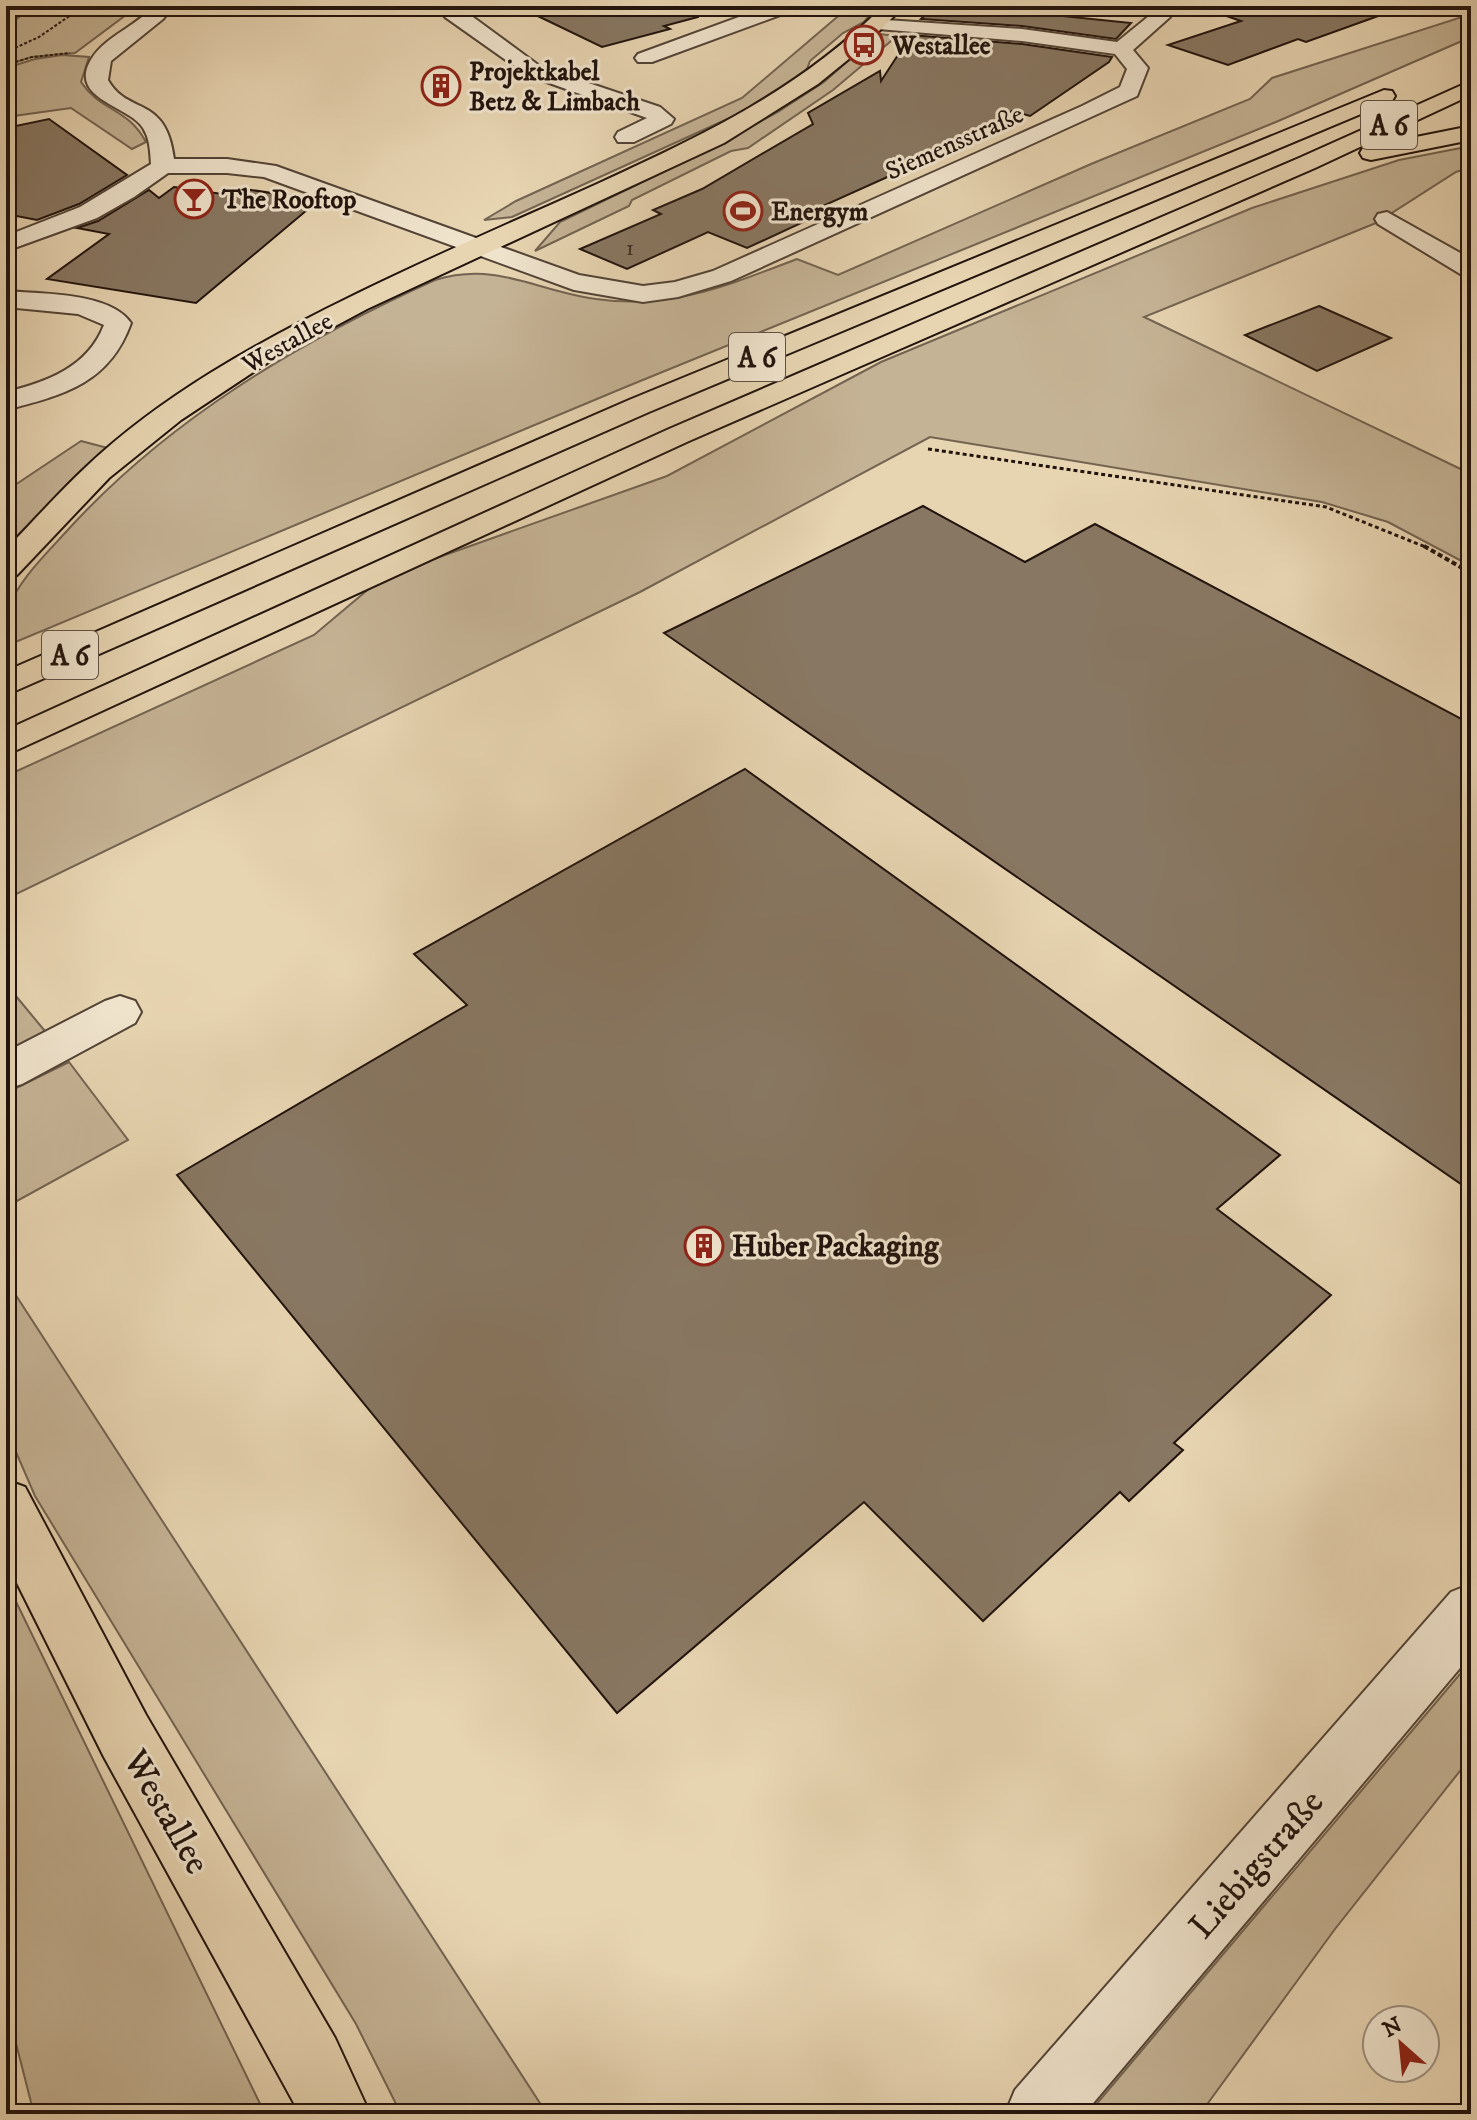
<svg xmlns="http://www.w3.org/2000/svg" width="1477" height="2120" font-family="'IM FELL DW Pica',serif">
<rect width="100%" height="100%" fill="#e7d4b1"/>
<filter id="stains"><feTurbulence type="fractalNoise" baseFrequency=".0025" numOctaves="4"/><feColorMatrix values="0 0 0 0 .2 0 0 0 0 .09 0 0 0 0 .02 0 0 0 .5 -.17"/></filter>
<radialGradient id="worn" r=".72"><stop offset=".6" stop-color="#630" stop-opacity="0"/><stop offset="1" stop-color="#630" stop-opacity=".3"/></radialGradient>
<!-- green -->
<path fill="#c5b395" stroke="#736351" stroke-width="2" d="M6,6h132l-63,47 -43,4 -26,8v-38l17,-13 -17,-2z
M850,6h27l-13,16 -21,11 -33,28 -5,13 -49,32 -244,111 -28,3 32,-19 226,-103z
M1471,14v23l-195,85 -648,264 -622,260c0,-11 -3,-26 1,-36 12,-30 37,-54 58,-77 101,-112 233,-191 370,-253 62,-19 101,11 161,19 76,11 132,-14 201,-40l41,16 253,-111 159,-65 22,-21z
M879,34l18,2 -64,54 -85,58 -17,3 -99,49 -3,6 -94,45 25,-29 138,-67 80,-43 46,-30z
M62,55l27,2 -8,25c20,30 46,25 65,60l-14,7 -61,-41 -65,9v-49l29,-9z
M1471,146v21l-15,5 -80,51 -232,94 327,157v92l-83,-44 -66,-20 -392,-65 -290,155 -634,307v-123l308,-141 69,-58 284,-101 214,-114 371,-154 147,-48z
M81,441l42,11 -117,116v-77z
M6,984l43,52 -43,22z
M69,1062l59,78 -122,67v-114z
M6,1280l541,834h-146l-45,-90 -321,-528 -29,-67z
M6,1581l259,533h-231l-28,-110z
M1471,1661v96l-136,172 -135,185h-112z"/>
<!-- building -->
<path fill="#887762" stroke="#21130d" stroke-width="2" d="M517,6h180l1,11 -34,9 6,3 -68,18z
M935,6h92l-4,6 108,11 -15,16 -94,-13 -101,-7z
M1219,6h172l1,5 -86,31 -8,-3 -70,26 -60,-20 73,-24 -23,-8z
M911,35l111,9 90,13 -3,5 -79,54 -18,-5 -78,45 -118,53 9,3 -78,36 -39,-16 -81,37 -47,-20 81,-35 -8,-4 49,-21 111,-65 -5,-11 72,-42 1,10z
M49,119l78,56 -48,29 -42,16 -31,-6v-86z
M174,187l55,8 9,-7 81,12 -123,103 -149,-24 62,-45 -32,-6 21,-7 51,-31 10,8z
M1319,306l72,32 -74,33 -72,-36z
M923,506l102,56 70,-38 376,200v467l-807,-558z
M745,769l535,386 -63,54 114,86 -157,148 9,7 -54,51 -9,-9 -137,129 -119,-119 -247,211 -440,-538 290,-170 -53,-51z"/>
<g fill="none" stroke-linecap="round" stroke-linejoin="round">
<!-- minor casing -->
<g stroke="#524336" stroke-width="4">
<path id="minor" d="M153,6h20l-10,13 -52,42 -3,19c20,36 58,14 66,79h53l49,7 303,109 64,11 32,-4 38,-11 369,-165 38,-19 7,-18 -12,-15 -93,-13 -144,-12 -7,-2 -3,-4 3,-4 151,10 95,13 32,-26 -7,-10h20l8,11 -37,33 15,18 -11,28 -406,185 -53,16 -35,5 -69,-12 -310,-113 -37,-4h-59l-34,24 -37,21 -91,33v-15l74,-29 71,-43c-1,-12 -1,-25 -8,-36 -14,-23 -77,-29 -51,-70 15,-23 44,-31 61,-52z
M438,6h20l83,61 119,40 14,12 -3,5 -37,18h-16l-3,-5 3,-5 29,-14 -120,-43 -82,-58z
M769,6h28l-3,4 -142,52h-14l-3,-4 3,-4z
M1387,212l84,47v19l-9,-3 -84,-51 -3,-5 3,-5z
M6,291c35,3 104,1 125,32 -22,61 -68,72 -125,87v-18c41,-10 82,-25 98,-67l-26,-11 -72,-7z
M120,996l15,5 6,11 -6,11 -113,61 -16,5v-37l99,-51z
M1471,1584v71l-387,459h-79l10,-24 436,-498z"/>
</g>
<!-- major casing -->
<g stroke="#21130d" stroke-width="4">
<path id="major" d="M883,6h21l-43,43 -43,35 -94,59 -357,166 -97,52 -89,59 -72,58 -92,97 -11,3v-29c27,-27 52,-56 80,-82 75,-71 172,-125 264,-170 81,-40 165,-76 247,-113 106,-49 203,-94 286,-178z
M6,1480l19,7 121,228 189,323 35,76h-70l-196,-357 -98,-196z"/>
</g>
<!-- highway casing -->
<g stroke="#21130d" stroke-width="4">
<path id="highway" d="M1471,81v14l-156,73 -626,273 -683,314v-25l663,-301 630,-271z
M1384,90l8,1 3,5 -3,5 -743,311 -643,283v-24l623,-271z
M1471,126v14l-100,20 -8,-2 -3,-5 3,-5 8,-2z"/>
</g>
<!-- path-far2 -->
<path stroke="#21130d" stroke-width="2" stroke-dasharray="3 2" stroke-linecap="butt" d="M6,52l33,-15 45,-31
M6,65l26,-8 38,-4"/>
<!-- path-far1 -->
<path stroke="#21130d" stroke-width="3" stroke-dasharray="4 3" stroke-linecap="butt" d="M928,449l398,58 102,41"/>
<!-- path -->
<path stroke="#21130d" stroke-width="4" stroke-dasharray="5 3" stroke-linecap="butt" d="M1424,546l47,27"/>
<!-- minor -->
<use href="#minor" fill="#efe3cc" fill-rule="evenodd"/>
<!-- major -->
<use href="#major" fill="#e7d4b1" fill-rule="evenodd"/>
<!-- highway -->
<use href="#highway" fill="#e7d4b1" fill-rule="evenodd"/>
</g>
<!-- icons -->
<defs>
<g id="bus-ring" transform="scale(2)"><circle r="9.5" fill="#efe3cc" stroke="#8f2418" stroke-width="1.5"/><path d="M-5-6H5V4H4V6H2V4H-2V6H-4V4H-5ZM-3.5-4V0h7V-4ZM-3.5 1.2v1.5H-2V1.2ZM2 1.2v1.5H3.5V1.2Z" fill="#8f2418"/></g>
<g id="building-ring" transform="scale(2)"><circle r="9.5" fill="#efe3cc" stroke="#8f2418" stroke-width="1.5"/><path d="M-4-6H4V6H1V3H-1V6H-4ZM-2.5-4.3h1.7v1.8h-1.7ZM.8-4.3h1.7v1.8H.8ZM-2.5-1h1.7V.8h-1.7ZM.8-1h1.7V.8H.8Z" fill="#8f2418"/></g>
<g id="bar-ring" transform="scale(2)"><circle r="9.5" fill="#efe3cc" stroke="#8f2418" stroke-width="1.5"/><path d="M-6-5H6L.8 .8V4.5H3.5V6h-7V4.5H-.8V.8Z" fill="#8f2418"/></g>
<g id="stadium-ring" transform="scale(2)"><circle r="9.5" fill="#efe3cc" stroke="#8f2418" stroke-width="1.5"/><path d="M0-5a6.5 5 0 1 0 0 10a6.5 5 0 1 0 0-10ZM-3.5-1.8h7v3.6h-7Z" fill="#8f2418"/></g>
</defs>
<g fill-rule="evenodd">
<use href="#bus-ring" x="864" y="45"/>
<use href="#building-ring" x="441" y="86"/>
<use href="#bar-ring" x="194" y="199"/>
<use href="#stadium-ring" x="743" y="211"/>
<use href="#building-ring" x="704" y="1246"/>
</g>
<g text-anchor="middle" stroke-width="6" stroke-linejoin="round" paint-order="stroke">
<!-- far-number labels -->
<g font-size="22" fill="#3b2c22">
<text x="630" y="255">1</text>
</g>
<!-- far-poi labels -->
<g font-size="26" font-weight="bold" fill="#21130d" stroke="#efe3cc" text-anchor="start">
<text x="892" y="54">Westallee</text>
<text x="469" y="80">Projektkabel<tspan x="469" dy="30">Betz &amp; Limbach</tspan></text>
<text x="222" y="208">The Rooftop</text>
<text x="771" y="220">Energym</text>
</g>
<!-- far-street labels -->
<g font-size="26" fill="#21130d" stroke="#efe3cc">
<text transform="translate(954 142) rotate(-24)" y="9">Siemensstraße</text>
<text transform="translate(287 342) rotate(-29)" y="9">Westallee</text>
</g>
<!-- shield labels -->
<g fill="#efe3cc" stroke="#5f5146" stroke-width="2">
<rect x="1361" y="101" width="56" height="48" rx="6"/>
<rect x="729" y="333" width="56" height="48" rx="6"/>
<rect x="42" y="631" width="56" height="48" rx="6"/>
</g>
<g font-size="28" font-weight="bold" fill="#21130d">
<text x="1389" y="135">A 6</text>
<text x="757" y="367">A 6</text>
<text x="70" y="665">A 6</text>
</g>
<!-- poi labels -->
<g font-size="30" font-weight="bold" fill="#21130d" stroke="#efe3cc" text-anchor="start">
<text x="732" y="1256">Huber Packaging</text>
</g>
<!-- near-street labels -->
<g font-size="36" fill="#21130d" stroke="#efe3cc">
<text transform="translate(168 1811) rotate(60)" y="13">Westallee</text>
<text transform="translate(1255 1863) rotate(-49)" y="13">Liebigstraße</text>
</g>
</g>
<!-- margin -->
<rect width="1477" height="2120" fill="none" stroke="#e7d4b1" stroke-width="32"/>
<rect x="8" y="8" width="1461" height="2104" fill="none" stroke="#21130d" stroke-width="4"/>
<rect x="16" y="16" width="1445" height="2088" fill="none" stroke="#21130d" stroke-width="2"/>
<!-- north arrow -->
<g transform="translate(1401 2044) rotate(333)"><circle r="38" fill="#efe3cc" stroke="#9d9080" stroke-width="2"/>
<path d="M0-6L14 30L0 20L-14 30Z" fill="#8f2418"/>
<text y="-12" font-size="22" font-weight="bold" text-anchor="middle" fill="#21130d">N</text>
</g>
<rect width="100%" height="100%" filter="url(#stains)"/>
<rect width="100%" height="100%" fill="url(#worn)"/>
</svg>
